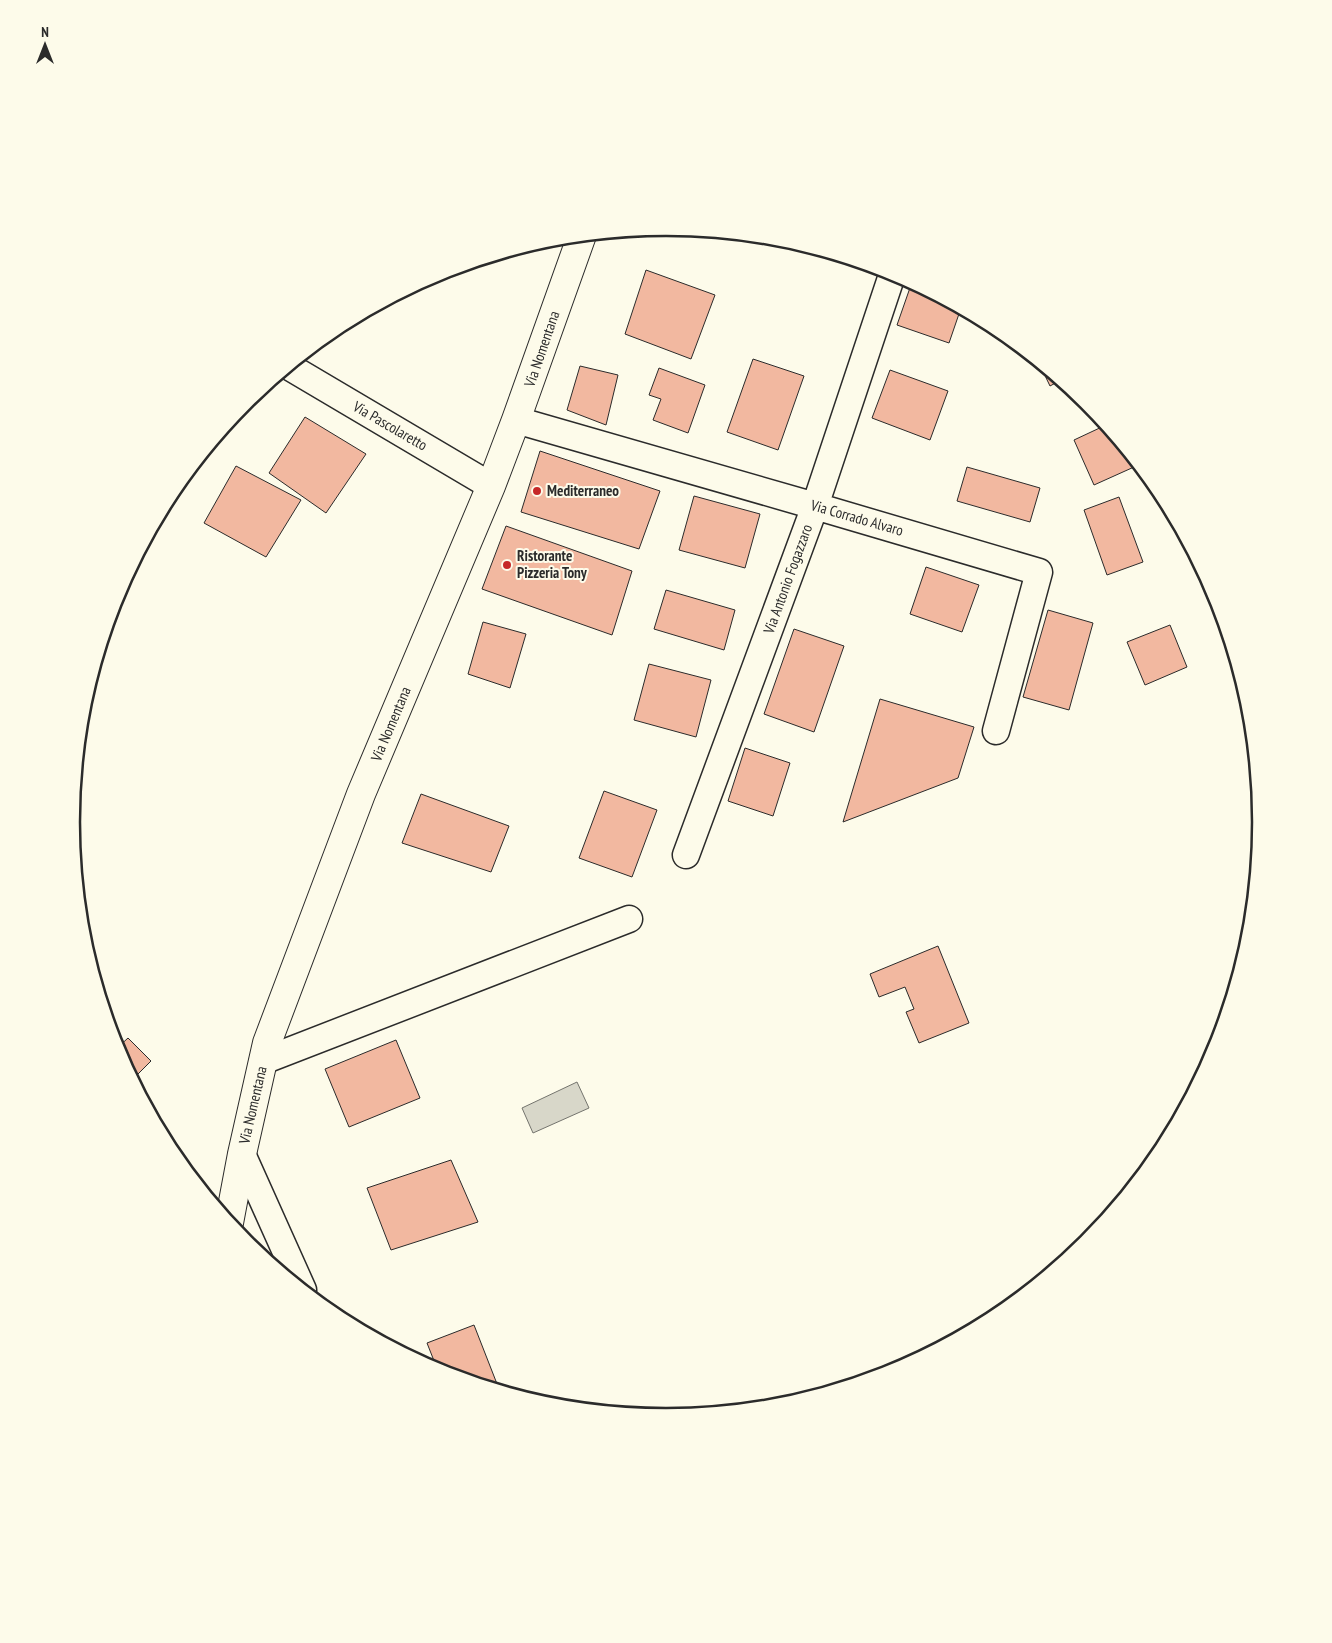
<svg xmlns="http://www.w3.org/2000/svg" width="1332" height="1643" font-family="'PT Sans Narrow',sans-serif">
<rect width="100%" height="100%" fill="#fdfbea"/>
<!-- water -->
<path fill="#d8d7c9" stroke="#74746e" d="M577,1082l12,26 -56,25 -11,-25z"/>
<!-- building -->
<path fill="#f2b8a0" stroke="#2b2b2b" d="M646,270l69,25 -24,64 -66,-25z
M912,282l49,26 -12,35 -52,-18z
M753,359l51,17 -26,74 -51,-18z
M1038,361l23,19 -11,6z
M580,366l38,9 -12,50 -39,-15z
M659,368l46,17 -17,48 -35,-13 8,-21 -12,-4z
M890,370l58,21 -18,49 -58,-22z
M305,417l61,37 -40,59 -57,-40z
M1106,425l21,25 7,17 -40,18 -20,-45z
M540,451l120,40 -21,58 -118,-37z
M236,466l65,34 -35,57 -62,-34z
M967,467l73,21 -10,34 -73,-21z
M694,496l66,18 -15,54 -66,-18z
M1119,497l24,65 -36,13 -23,-65z
M506,526l126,45 -20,64 -130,-46z
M926,567l53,18 -17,47 -52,-18z
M666,590l69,20 -11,40 -70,-21z
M1048,610l45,13 -24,87 -46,-13z
M483,622l43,12 -16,54 -42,-14z
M1170,625l17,42 -42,18 -18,-43z
M794,629l50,17 -30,86 -50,-18z
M649,664l62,16 -15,57 -62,-17z
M880,699l94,28 -16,51 -115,44z
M745,748l45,15 -17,53 -45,-15z
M604,791l53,19 -25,67 -53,-19z
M421,794l88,32 -18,46 -89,-29z
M938,946l31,77 -50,20 -13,-31 8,-3 -9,-22 -26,10 -9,-23z
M128,1038l23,23 -18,18 -17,-30z
M396,1040l24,58 -71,29 -24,-58z
M451,1160l27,62 -87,28 -24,-62z
M474,1325l25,64 -61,-18 -11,-28z"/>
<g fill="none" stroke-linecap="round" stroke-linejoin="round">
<!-- minor casing -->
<g stroke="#2b2b2b" stroke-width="29">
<path id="minor" d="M288,366l203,120
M516,420l299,86 224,66 -43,159
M686,855l129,-349 78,-234
M263,1061l366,-142
M242,1154l61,136"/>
</g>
<!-- secondary casing -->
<g stroke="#2b2b2b" stroke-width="30">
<path id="secondary" d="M229,1223l13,-69 25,-111 94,-249 130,-308 25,-66 66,-185"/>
</g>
<!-- minor -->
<use href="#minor" stroke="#fdfbea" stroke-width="26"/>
<!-- secondary -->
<use href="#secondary" stroke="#fdfbea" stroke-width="28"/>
</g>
<!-- markers -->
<g fill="#c62828" stroke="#fdfbea" stroke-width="2">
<circle cx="537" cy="491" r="5"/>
<circle cx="507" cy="565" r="5"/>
</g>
<g text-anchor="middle" stroke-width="4" stroke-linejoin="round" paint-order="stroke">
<!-- street labels -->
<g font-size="15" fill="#2b2b2b" stroke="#fdfbea">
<text transform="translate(542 349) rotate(-71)" y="5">Via Nomentana</text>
<text transform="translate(390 426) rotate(30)" y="5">Via Pascolaretto</text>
<text transform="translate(857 518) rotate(16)" y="5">Via Corrado Alvaro</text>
<text transform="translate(788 579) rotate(-70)" y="5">Via Antonio Fogazzaro</text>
<text transform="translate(391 724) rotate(-67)" y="5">Via Nomentana</text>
<text transform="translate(253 1105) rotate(-77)" y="5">Via Nomentana</text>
</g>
<!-- poi labels -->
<g font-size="15" font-weight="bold" fill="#2b2b2b" stroke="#fdfbea" text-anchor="start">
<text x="547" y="496">Mediterraneo</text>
<text x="517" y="561">Ristorante<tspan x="517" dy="17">Pizzeria Tony</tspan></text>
</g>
</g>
<!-- crop -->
<path d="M0 0H1332V1643H0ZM80 822a586 586 0 1 1 1172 0a586 586 0 1 1-1172 0Z" fill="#fdfbea" fill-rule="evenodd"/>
<path fill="none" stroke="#2b2b2b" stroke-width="2.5" d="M80 822a586 586 0 1 1 1172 0a586 586 0 1 1-1172 0Z"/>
<!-- north arrow -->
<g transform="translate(45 45)" stroke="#fdfbea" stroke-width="4" paint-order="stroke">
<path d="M0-4L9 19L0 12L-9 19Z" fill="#2b2b2b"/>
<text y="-8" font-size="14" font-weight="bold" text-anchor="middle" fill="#2b2b2b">N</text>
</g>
</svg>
